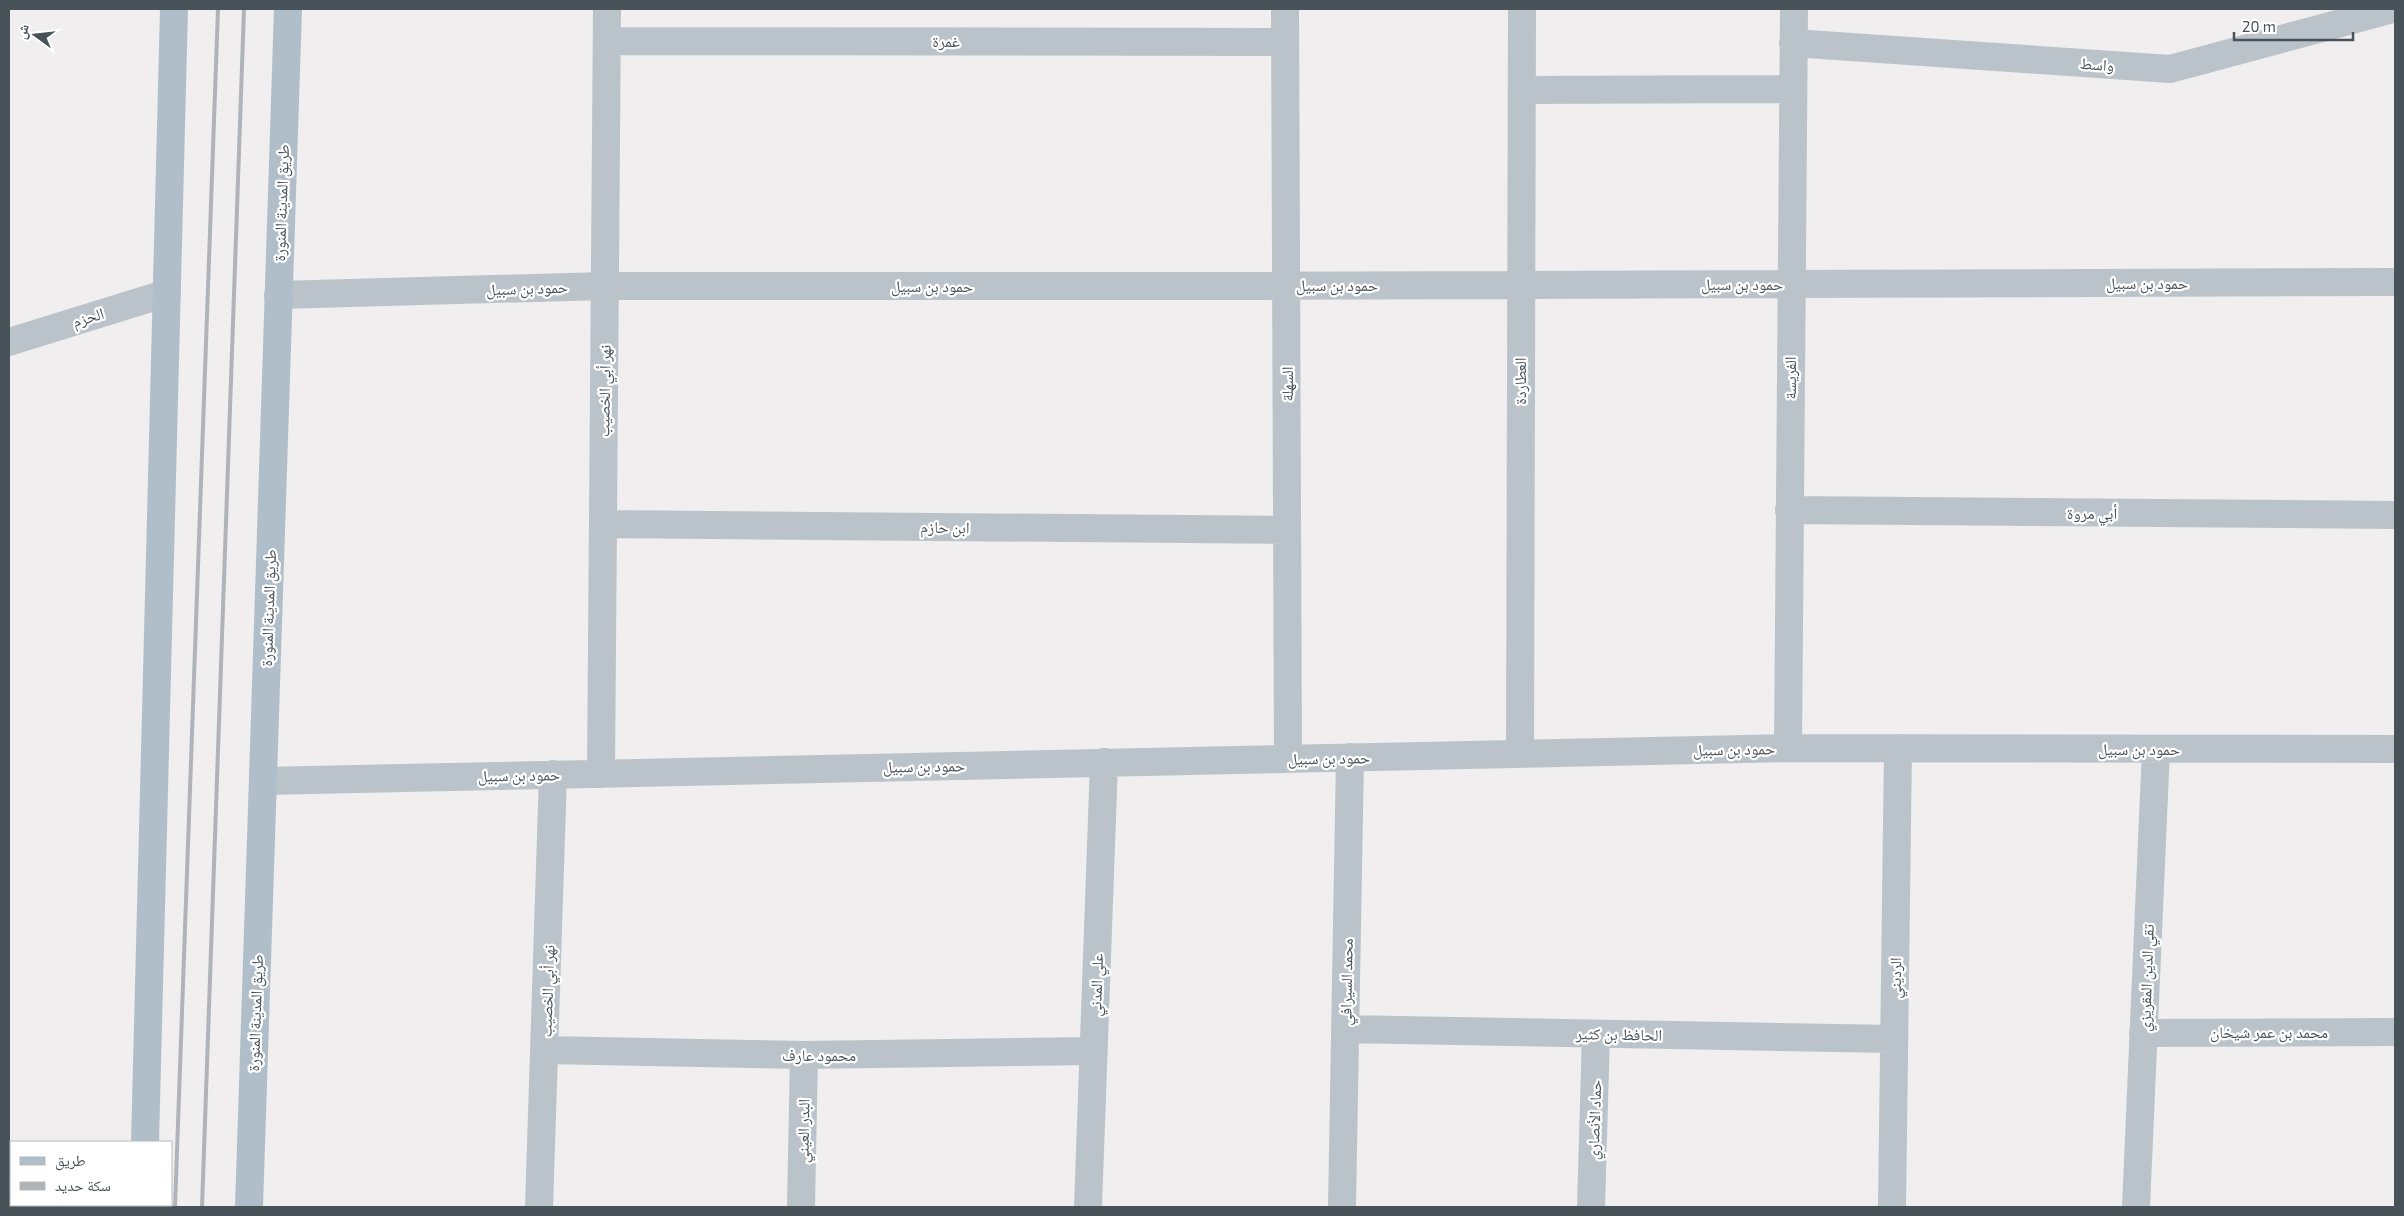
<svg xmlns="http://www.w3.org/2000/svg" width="2404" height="1216" font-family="'Exo 2','Noto Naskh Arabic',sans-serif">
<rect width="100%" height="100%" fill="#f0eeee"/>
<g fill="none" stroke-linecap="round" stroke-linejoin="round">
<!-- minor -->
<path stroke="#bac3c9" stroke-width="28" d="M1285,9l3,750
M607,41l678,1
M1793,43l377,26 223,-60
M1522,90l271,-1
M278,295l327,-9h620l1170,-4
M9,342l158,-49
M1789,510l606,5
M603,524l684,6
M1788,748l6,-739
M1520,754l2,-745
M601,774l6,-765
M263,781l1525,-33 607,1
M1345,1029l549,10
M2143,1033l252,-1
M545,1050l259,5 289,-4
M539,1207l14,-433
M801,1207l3,-152
M1088,1207l16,-445
M1342,1207l8,-450
M1591,1207l5,-173
M1892,1207l6,-459
M2136,1207l20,-458"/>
<!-- major -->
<path stroke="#b0beca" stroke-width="28" d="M145,1142l29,-1133
M143,1207v-2
M249,1207l39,-1198"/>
<!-- rail -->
<path stroke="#b0b3b7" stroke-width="4" d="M175,1207l43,-1198
M202,1207l42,-1198"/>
</g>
<g text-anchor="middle" stroke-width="4.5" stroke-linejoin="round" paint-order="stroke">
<!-- street labels -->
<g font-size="16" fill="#485259" stroke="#fff">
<text x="946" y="47">غمرة</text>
<text transform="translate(2097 64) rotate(4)" y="6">واسط</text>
<text transform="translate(281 203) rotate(-88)" y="6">طريق المدينة المنورة</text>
<text x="2147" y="289">حمود بن سبيل</text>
<text x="1742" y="290">حمود بن سبيل</text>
<text x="1337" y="291">حمود بن سبيل</text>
<text x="932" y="292">حمود بن سبيل</text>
<text transform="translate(527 288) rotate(-2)" y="6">حمود بن سبيل</text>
<text transform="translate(88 317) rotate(-17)" y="6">الحزم</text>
<text transform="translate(1790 378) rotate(-90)" y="6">الفريسة</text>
<text transform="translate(1520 381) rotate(-90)" y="6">العطاردة</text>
<text transform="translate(1287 384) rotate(-90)" y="6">السهلة</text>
<text transform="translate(604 391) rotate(-89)" y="6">نهر أبي الخصيب</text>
<text x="2092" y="519">أبي مروة</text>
<text transform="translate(945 527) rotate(1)" y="6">ابن حازم</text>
<text transform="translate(268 608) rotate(-88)" y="6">طريق المدينة المنورة</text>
<text transform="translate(1734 749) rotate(-1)" y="6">حمود بن سبيل</text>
<text x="2139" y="755">حمود بن سبيل</text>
<text transform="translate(1329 758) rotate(-1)" y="6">حمود بن سبيل</text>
<text transform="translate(924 766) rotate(-1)" y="6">حمود بن سبيل</text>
<text transform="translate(519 775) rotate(-1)" y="6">حمود بن سبيل</text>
<text transform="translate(1895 978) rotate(-89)" y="6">الرديني</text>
<text transform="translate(2146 978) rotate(-88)" y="6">تقي الدين المقريزي</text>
<text transform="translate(1346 982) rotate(-89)" y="6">محمد السيرافي</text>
<text transform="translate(1096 985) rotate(-88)" y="6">علي المدني</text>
<text transform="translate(547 991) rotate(-88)" y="6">نهر أبي الخصيب</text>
<text transform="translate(255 1013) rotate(-88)" y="6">طريق المدينة المنورة</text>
<text x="2269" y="1038">محمد بن عمر شيخان</text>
<text transform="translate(1619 1034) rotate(1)" y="6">الحافظ بن كثير</text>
<text x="819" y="1061">محمود عارف</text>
<text transform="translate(1594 1120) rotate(-88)" y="6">حماد الأنصاري</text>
<text transform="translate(803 1131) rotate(-89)" y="6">البدر العيني</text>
</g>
</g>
<!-- border -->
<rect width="2404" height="1216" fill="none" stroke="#485259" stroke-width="20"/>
<!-- legend -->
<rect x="10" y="1141" width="162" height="65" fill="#ffffff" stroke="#b6babd"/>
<rect x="20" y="1157" width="25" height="8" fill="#b0beca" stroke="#b6babd"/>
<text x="55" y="1166" font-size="15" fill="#485259">طريق</text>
<rect x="20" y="1182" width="25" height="8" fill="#b0b3b7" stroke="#b6babd"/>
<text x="55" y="1191" font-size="15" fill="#485259">سكة حديد</text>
<!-- north arrow -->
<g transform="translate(35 35) rotate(285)" stroke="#ffffff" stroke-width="4" paint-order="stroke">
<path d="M0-4L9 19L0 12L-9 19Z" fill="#485259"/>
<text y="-8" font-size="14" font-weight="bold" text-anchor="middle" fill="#485259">ش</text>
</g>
<!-- scale -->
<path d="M2234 32v8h119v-8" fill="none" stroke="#485259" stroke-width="2.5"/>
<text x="2242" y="32" font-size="15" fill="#485259" stroke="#ffffff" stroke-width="4" paint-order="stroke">20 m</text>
</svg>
